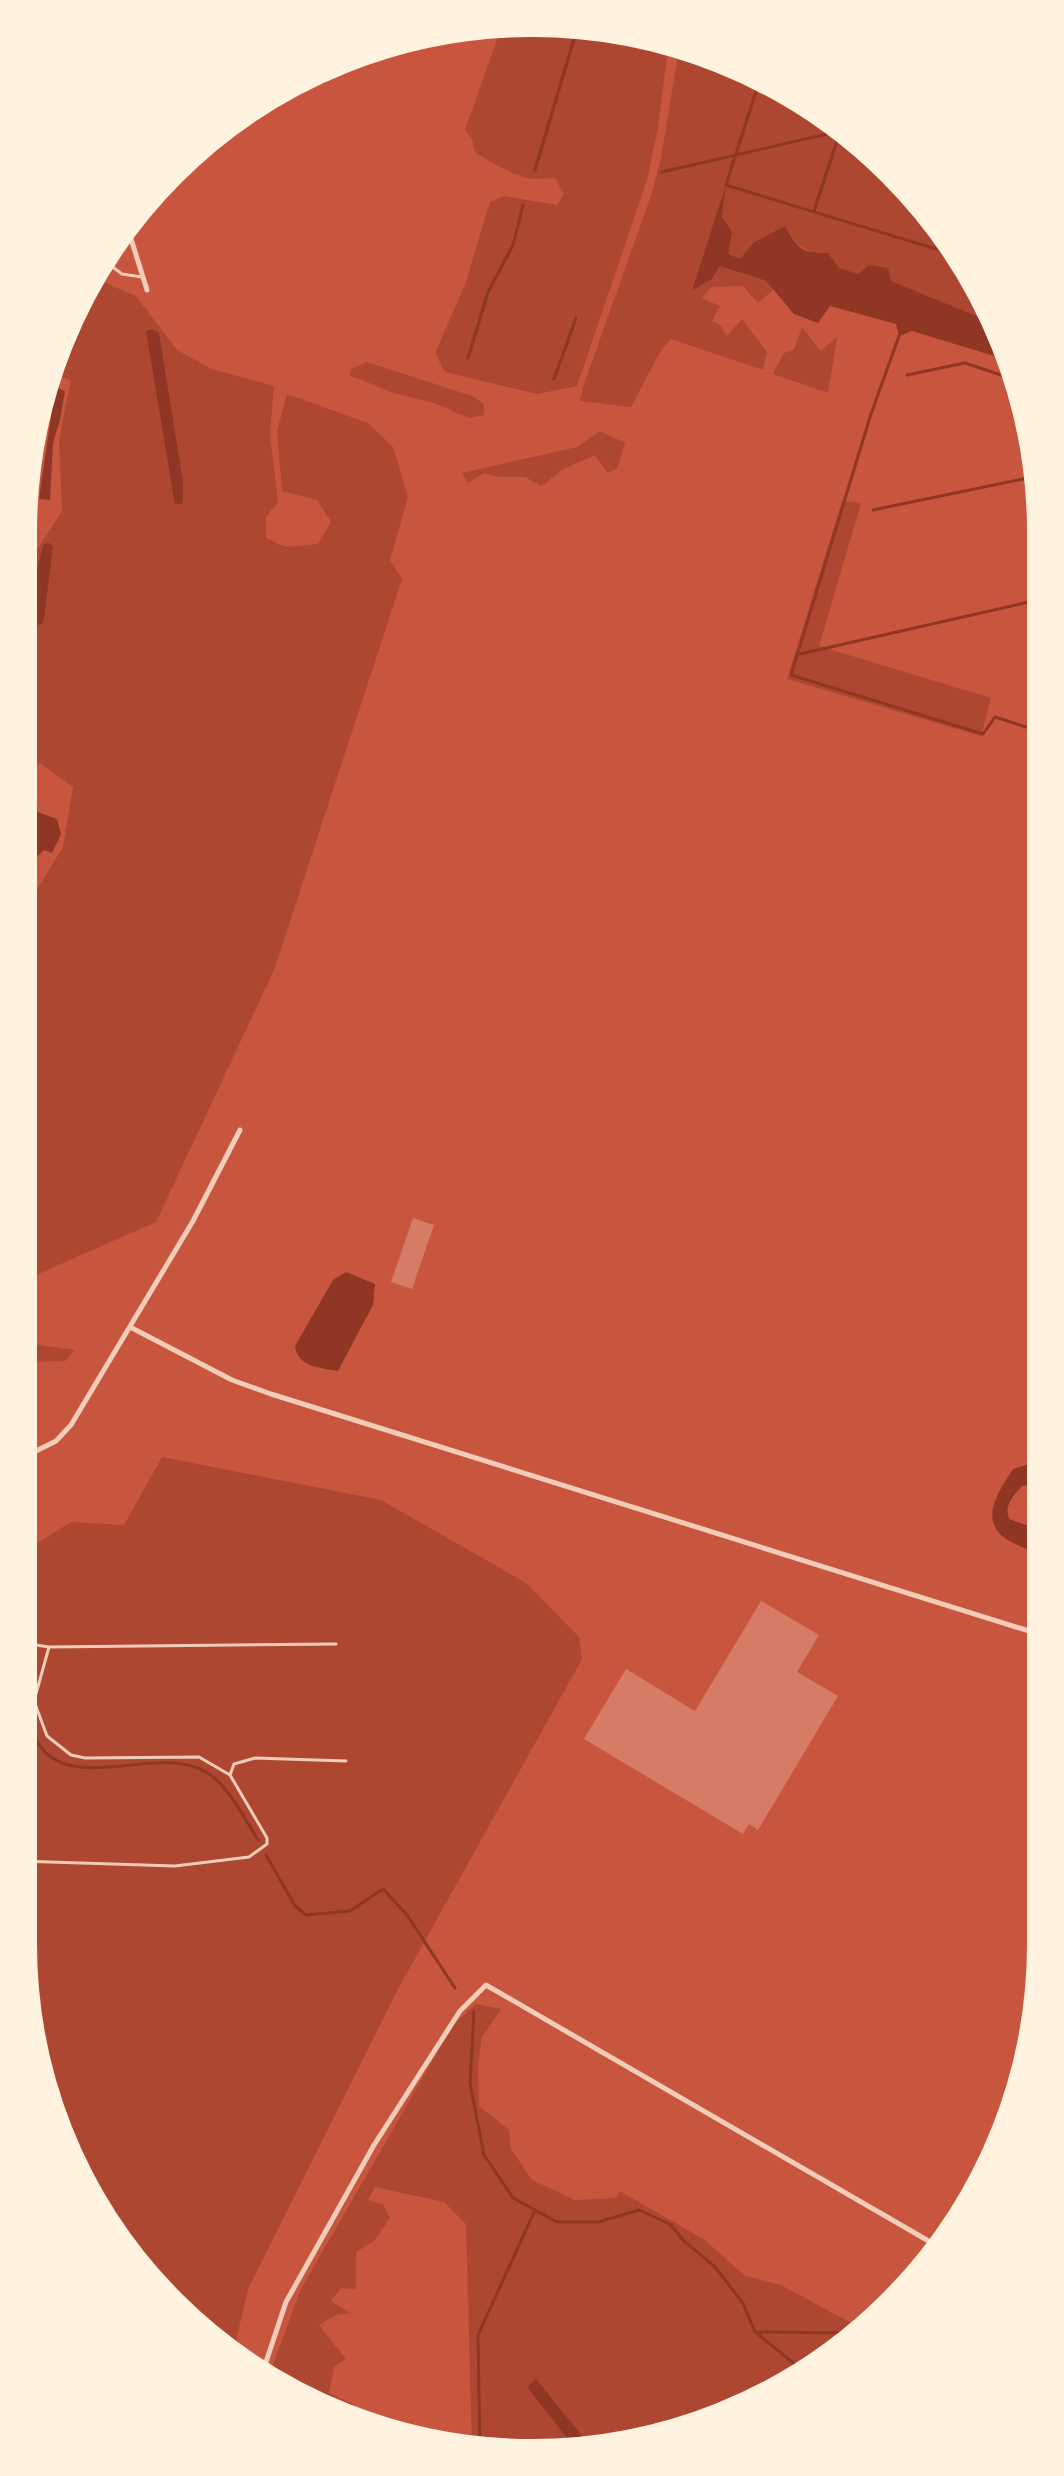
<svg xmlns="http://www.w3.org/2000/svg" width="1064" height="2476" font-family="'Nunito Sans',sans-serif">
<rect width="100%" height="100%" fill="#c8553d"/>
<!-- green -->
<path fill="#ae4732" d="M504,20l165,22 -11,85 -11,53 -70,206 -40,8 -92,-22 -10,-19 30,-68 25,-83 14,-6 53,9 7,-11 -9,-16c-8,0 -19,2 -27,0 -15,-3 -39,-17 -53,-26l-3,-13 -7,-9z
M680,43l18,2 147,79 94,95 65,111 -165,-62 -65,-37 -20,11 -14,18 -13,-6 5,-22 -10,-16 3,-26 -33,99 19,-9 9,-14 46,15 7,9 -15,13 -15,-17 -31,1 -11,11 19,8 -8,15 8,4 7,11 15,-17 25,33 -4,18 -92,-31 -10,11 -30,57 -51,-6 3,-14 69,-194 9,-35z
M96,279l40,17 41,54 35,19 62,17 -4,47 8,69 -12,15v21l20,9 32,-3 13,-22 -14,-22 -35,-9 -5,-60 10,-37 81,29 25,24 15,50 -18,63 12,19 -128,391 -118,252 -138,61v-402l18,10 27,-44 10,-60 -33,-24 -22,16v-167l8,1 8,-59 28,-43 -3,-71 12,-60 -26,-8v-6z
M802,327l19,24 16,-14 -9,56 -55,-19 11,-21 10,-3z
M367,362l105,34 12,8v11l-15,3 -35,-15 -43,-11 -42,-17 3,-6z
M600,431l25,12 -8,26 -10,4 -12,-18 -33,15 -20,16 -17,-9h-26l-15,-4 -16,10 -6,-10 115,-26z
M842,501l19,2 -42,143 172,52 -10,38 -194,-57z
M18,1342l57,8 -10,11 -39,1 -8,-4z
M162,1457l219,43 145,83 53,54 3,22 -185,332 -149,298 -15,65 -88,-71 -100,-173 -27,-166v-389l53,-33 53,3z
M476,2004l25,5 -19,28 -4,28 1,41 30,24 2,19 21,31 43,20 41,-2 4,-7 85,49 40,36 36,9 81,44 -73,60 -189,65 -128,-5 -6,-225 -22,-22 -69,-15 -7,13 15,4 7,14 -16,23 -18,11v37l-15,-1 -10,13 19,12 -14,2 -17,10 27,34 -12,8 -5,26 26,12 -24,2 -1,3 -55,-21 -6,-5 4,-20 28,-75 152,-264z"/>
<!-- water -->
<path fill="#8f3625" d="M726,185l-4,31 10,16 -4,22 12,5 14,-17 31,-16c11,22 18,28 43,27l11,15 19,6 11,-9 19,3 3,13 90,37 6,8 17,4 10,32 -102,-31 -13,5 -3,-12 -66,-18 -12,17 -24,-9 -28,-33 -46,-15 -9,14 -19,10z
M152,329l7,4 24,149v21l-8,2 -29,-174z
M55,387l10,4 -5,29 -7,23 -3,57 -11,-1 12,-82 -11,-15 2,-10z
M49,543l4,3 -9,73 -2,5 -6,1c-10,-13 2,-64 8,-81z
M18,805l39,14 4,15 -9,19 -8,-3 -10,10 -16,-10z
M346,1272l29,12 -2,21 -35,66c-17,-3 -41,-4 -43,-25l38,-66z
M1029,1464l16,8v18l-8,-6 -15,2c-9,10 -18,19 -13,33l28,10 8,-6v32l-10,-3 -2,7 -4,-1 1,-7c-9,-5 -22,-9 -29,-16 -21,-20 1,-48 12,-66z
M536,2379l60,74h-17l-52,-66z"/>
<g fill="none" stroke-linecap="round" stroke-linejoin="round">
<!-- stream -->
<path stroke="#8f3625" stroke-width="3" d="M760,79l-34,106 236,72
M535,170l42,-141
M662,172l178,-41
M814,211l29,-88
M899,336l-28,78 -80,261 192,59 12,-17 47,15
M468,358l20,-66 25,-47 10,-40
M907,375l58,-12 54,18
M554,379l22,-61
M873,510l169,-35
M800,654l242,-55
M18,1630c5,11 12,23 12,35 2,26 -9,46 5,73 31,61 122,4 171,34 21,12 39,47 52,68
M266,1855l29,51 11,9 44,-4 33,-22 24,26 48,73
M474,2011l-4,72 14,72 29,43 44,24h41l41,-12 31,14 13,16 32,27 28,36 12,29 52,42
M757,2332l101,1
M480,2450l-2,-115 57,-125"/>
</g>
<!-- building -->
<path fill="#d67c66" d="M413,1218l21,7 -22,64 -21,-7z
M761,1601l58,34 -22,37 41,24 -80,134 -9,-6 -6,10 -159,-95 42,-70 69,42z"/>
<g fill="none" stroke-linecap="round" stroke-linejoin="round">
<!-- service -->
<path stroke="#f1ccb7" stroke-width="3" d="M106,262l16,12 20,3
M49,1647l287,-3
M230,1775l4,-11 21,-6 91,3
M18,1861l157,5 74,-9 18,-13v-6l-37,-63 -31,-18 -114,1 -14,-3 -24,-19 -13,-35 15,-54 -13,-2 -18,-36"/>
<!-- minor -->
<path stroke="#f1ccb7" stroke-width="5" d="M127,226l20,64
M107,262l1,-3
M130,1327l102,53 39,14 774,242
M18,1460l38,-19 15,-16 122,-204 47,-91
M261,2377l25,-75 88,-157 86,-134 26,-26 453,262"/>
</g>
<!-- crop -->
<path d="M0 0H1064V2476H0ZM532 32H532A500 500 0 0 1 1032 532V1944A500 500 0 0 1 532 2444H532A500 500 0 0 1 32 1944V532A500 500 0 0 1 532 32Z" fill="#fff3e0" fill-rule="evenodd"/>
<path fill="none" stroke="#fff3e0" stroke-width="10" d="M532 32H532A500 500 0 0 1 1032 532V1944A500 500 0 0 1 532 2444H532A500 500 0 0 1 32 1944V532A500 500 0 0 1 532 32Z"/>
</svg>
